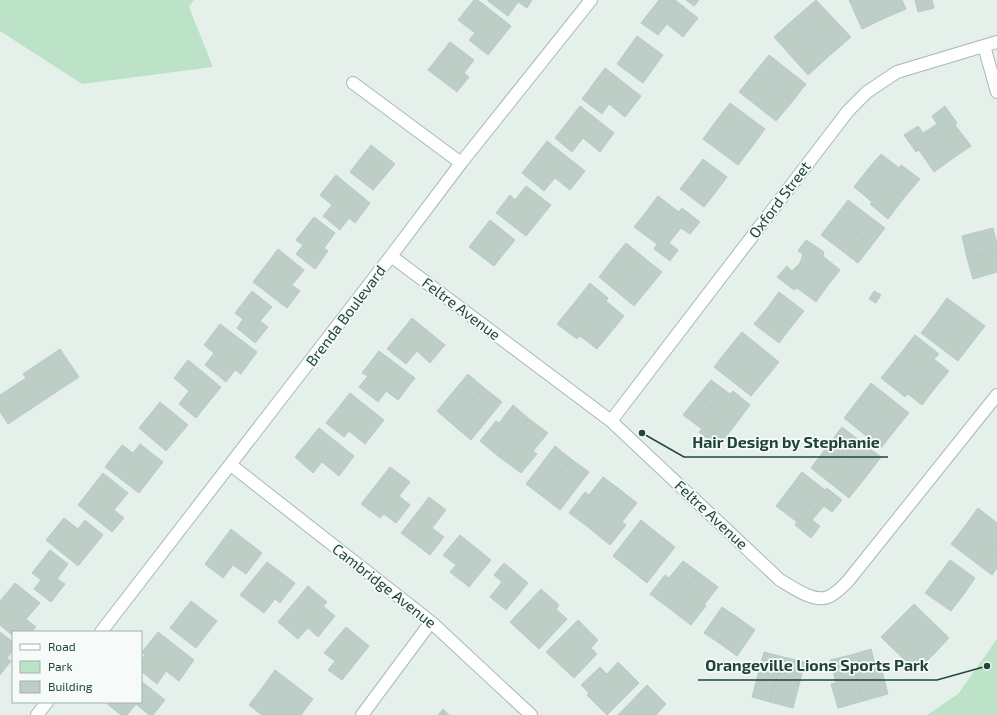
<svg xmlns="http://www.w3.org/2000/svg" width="997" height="715" font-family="'Exo 2',sans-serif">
<rect width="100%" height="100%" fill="#e5f0eb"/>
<!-- green -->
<path fill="#bce3c8" d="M0,0h194l-5,7 24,60 -131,17 -82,-53z
M997,639v76h-70l31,-21z"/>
<!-- building -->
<path fill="#bdcec7" stroke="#b6cbc3" d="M474,0h4l33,26 -23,29 -19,-15 6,-7 -17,-13z
M488,0h44l-5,8 -9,-6 -10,14 -20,-15z
M659,0h16l23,18 -15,19 -16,-13 -9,11 -17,-12z
M686,0h13l-5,6z
M816,0l35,37 -23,20 -34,-38z
M849,0h27l9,18 -23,11z
M876,0h26l4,9 -21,9z
M915,0h17l2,8 -16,4z
M794,19l34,38 -20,18 -34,-38z
M637,36l26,19 -20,28 -26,-19z
M450,42l24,18 -10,13 5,4 -12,15 -29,-22z
M769,55l37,29 -14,18 -37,-30z
M605,68l36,28 -16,21 -16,-13 -7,10 -20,-15z
M755,72l37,30 -16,19 -37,-29z
M730,103l35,26 -14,19 -35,-27z
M580,106l34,27 -14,19 -17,-14 -11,14 -17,-14z
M945,106l12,17 -2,2 16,21 -19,13 -21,-31 6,-4 -5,-8z
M716,121l35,27 -13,17 -35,-26z
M918,126l5,7 8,-5 21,31 -18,13 -15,-22 -3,2 -12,-17z
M547,141l38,30 -15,19 -15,-12 -11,13 -22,-18z
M371,145l24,19 -22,26 -23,-18z
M881,154l18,14 2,-3 19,14 -16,19 -36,-29z
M703,159l24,18 -12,16 -24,-18z
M868,169l36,29 -16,21 -18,-15 2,-2 -18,-15z
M336,175l34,28 -15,20 -6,-5 -9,12 -17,-14 9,-11 -12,-10z
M691,175l24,18 -11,14 -24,-18z
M526,186l25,19 -25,31 -30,-23 14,-18 5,5z
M658,196l21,16 3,-4 18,14 -10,12 -9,-6 -5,6 -30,-22z
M848,200l37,28 -13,17 -37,-28z
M646,212l30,22 -7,9 9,7 -8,11 -16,-12 3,-5 -23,-17z
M314,217l21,16 -11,15 4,3 -13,18 -19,-15 7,-9 -7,-5z
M835,217l37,28 -14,18 -37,-28z
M490,220l25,20 -21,26 -25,-19z
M993,228l4,16v6l-30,8 -5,-22z
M806,240l18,12 -1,4 17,14 -12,15 -28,-22 3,-9 -5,-3z
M626,243l36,29 -14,17 -36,-29z
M278,249l26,21 -12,15 8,6 -13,17 -34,-26z
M997,250v22l-24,7 -6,-21z
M612,260l36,29 -14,17 -35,-29z
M800,263l28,22 -12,17 -19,-14 -3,2 -17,-13 10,-11 5,5z
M590,283l18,15 -2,3 18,15 -13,16 -36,-30z
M252,291l20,16 -12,14 8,6 -13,16 -18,-15 6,-9 -8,-6z
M874,291l7,4 -5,8 -7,-4z
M779,292l25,19 -12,15 -24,-19z
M947,298l38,28 -14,18 -37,-28z
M575,302l36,30 -14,17 -17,-13 -3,3 -20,-15z
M768,307l24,19 -13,17 -25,-19z
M934,316l37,28 -13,17 -37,-28z
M412,318l33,27 -15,18 -13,-12 -11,13 -19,-15z
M220,324l37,28 -16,22 -6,-4 -9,12 -21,-17 9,-12 -10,-8z
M742,332l37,30 -13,16 -38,-29z
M915,335l24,19 -5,5 15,12 -14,17 -38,-30z
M60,349l19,28 -71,47 -8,-12v-17l26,-17 -3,-4z
M728,349l38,29 -15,18 -37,-29z
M379,351l36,27 -17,22 -12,-9 -8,11 -19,-15 9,-11 -6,-3z
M897,358l38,30 -13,17 -14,-11 -3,3 -24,-19z
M188,360l33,27 -25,31 -17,-14 10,-13 -15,-13z
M468,374l15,13 -31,37 -15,-13z
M711,380l19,14 3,-3 17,14 -15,20 -37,-29z
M871,383l38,30 -14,17 -37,-30z
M483,387l19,15 -31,38 -19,-16z
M350,393l34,27 -19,24 -16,-13 -5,6 -18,-14z
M698,396l37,29 -17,22 -19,-15 3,-3 -19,-14z
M858,400l37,30 -14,18 -37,-30z
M160,402l28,23 -22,26 -27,-23z
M513,405l15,13 -30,38 -18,-15 16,-20 3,2z
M528,418l20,15 -15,18 4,3 -16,19 -23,-17z
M842,427l39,30 -16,21 -39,-30z
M319,428l35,28 -15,20 -17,-14 -9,11 -18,-16z
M140,444l23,18 -24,31 -34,-26 17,-22 11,8z
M555,446l16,13 -29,37 -16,-12z
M826,448l39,30 -16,20 -38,-30z
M571,459l18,13 -29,38 -18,-14z
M390,467l20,15 -11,14 11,9 -14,18 -12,-9 -4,4 -19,-14z
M802,472l23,18 2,-2 15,12 -10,12 -8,-6 -6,7 -29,-24z
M103,473l25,20 -14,17 10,8 -12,14 -34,-27z
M603,477l15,11 -30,39 -19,-14 16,-21 4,3z
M618,488l19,15 -15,19 4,3 -16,20 -22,-18z
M789,489l29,24 -6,7 8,6 -9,12 -16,-13 2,-3 -21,-16z
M429,497l17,13 -14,18 12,9 -14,18 -29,-22z
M978,508l19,15v28l-32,-25z
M64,518l14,11 7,-9 18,15 -25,31 -32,-26z
M641,520l15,12 -28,36 -15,-12z
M965,526l32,25v17l-5,7 -41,-31z
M231,529l31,24 -16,21 -13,-9 -10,13 -18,-14z
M656,532l19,15 -28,36 -19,-15z
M460,535l31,25 -22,27 -19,-15 6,-7 -13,-10z
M50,550l18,14 -11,15 8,5 -14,18 -17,-13 7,-9 -9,-7z
M950,560l25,18 -11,16 -26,-18z
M683,561l15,11 -28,37 -20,-15 15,-19 4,3z
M267,562l28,21 -15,20 -5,-4 -11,14 -24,-18z
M504,563l24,20 -22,27 -16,-13 12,-15 -8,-7z
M698,572l20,15 -14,18 2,1 -15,19 -21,-16z
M938,576l26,18 -13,17 -26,-18z
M15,583l25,20 -14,16 10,8 -5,5h-18v4l-13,-11v-24z
M308,586l19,16 -4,4 12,10 -17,21 -10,-9 -10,11 -20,-17z
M541,589l18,16 -3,4 11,10 -28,30 -29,-27z
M191,601l26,20 -21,27 -26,-20z
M914,604l35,34 -16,17 -35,-35z
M722,607l15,10 -18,26 -15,-10z
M737,617l18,13 -18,26 -18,-13z
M578,620l20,20 -7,8 6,6 -23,24 -28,-26z
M898,620l35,35 -17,16 -35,-34z
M346,627l23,19 -27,34 -14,-10 7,-9 -11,-8z
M0,632l13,10v8l-6,8 4,3 -11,14z
M158,632l36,28 -15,21 -13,-10 -9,13 -16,-13v-11l4,-5 -3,-3z
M871,649l6,23 5,-1 6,23 -25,7 -12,-46z
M764,652l19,5 -13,45 -18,-5z
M851,655l12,46 -25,7 -7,-24 5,-1 -6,-23z
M783,657l22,5 -12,46 -23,-6z
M618,662l21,21 -32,32 -20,-20 2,-2 -8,-8 19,-18 7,7z
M275,670l38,29 -12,16h-3l-36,-27z
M141,681l24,19 -12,15h-4l-13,-11 -9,11h-6l-16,-13h36z
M647,685l19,19 -10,11h-38z
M262,688l36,27h-36l-13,-10z
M443,709l6,6h-11z"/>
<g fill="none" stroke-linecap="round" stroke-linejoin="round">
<!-- minor casing -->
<g stroke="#a6b9b3" stroke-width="14">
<path id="minor" d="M984,46l13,46
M353,83l108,80
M391,256l220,165 169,159c12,7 34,23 48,17 8,-3 14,-10 20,-16l149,-186
M611,421l237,-310 19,-19 30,-20 100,-30
M231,465l200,157 100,93
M101,632l290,-376 70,-93 130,-163
M37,715l10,-13
M362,715l69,-93"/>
</g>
<!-- minor -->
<use href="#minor" stroke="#fff" stroke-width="12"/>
</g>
<g text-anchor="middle" stroke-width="3.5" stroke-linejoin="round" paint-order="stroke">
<!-- street labels -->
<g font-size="15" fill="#21453c" stroke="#f6fbf9">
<text transform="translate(780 200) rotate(-53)" y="5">Oxford Street</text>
<text transform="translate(461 309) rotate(37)" y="5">Feltre Avenue</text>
<text transform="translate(346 316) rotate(-53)" y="5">Brenda Boulevard</text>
<text transform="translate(711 515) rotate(43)" y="5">Feltre Avenue</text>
<text transform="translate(384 586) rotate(38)" y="5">Cambridge Avenue</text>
</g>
</g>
<!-- callouts -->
<path fill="none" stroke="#21453c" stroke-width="1.5" d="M642 433L684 457H888M987 666L937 680H698"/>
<g fill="#21453c" stroke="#f6fbf9" stroke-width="1.5">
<circle cx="642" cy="433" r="4"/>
<circle cx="987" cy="666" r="4"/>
</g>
<g font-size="16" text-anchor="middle" font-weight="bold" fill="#21453c" stroke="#f6fbf9" stroke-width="3.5" stroke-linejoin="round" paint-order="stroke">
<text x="786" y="448">Hair Design by Stephanie</text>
<text x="817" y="671">Orangeville Lions Sports Park</text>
</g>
<!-- legend -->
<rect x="12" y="631" width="130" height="72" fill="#f6fbf9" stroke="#a1b2ad"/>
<rect x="20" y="644" width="20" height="6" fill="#ffffff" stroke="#a1b2ad"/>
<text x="48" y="651" font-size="12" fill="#21453c">Road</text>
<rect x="20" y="661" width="20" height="12" fill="#bce3c8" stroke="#a1b2ad"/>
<text x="48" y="671" font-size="12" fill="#21453c">Park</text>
<rect x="20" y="681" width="20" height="12" fill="#bdcec7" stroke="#a1b2ad"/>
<text x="48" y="691" font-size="12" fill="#21453c">Building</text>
</svg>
